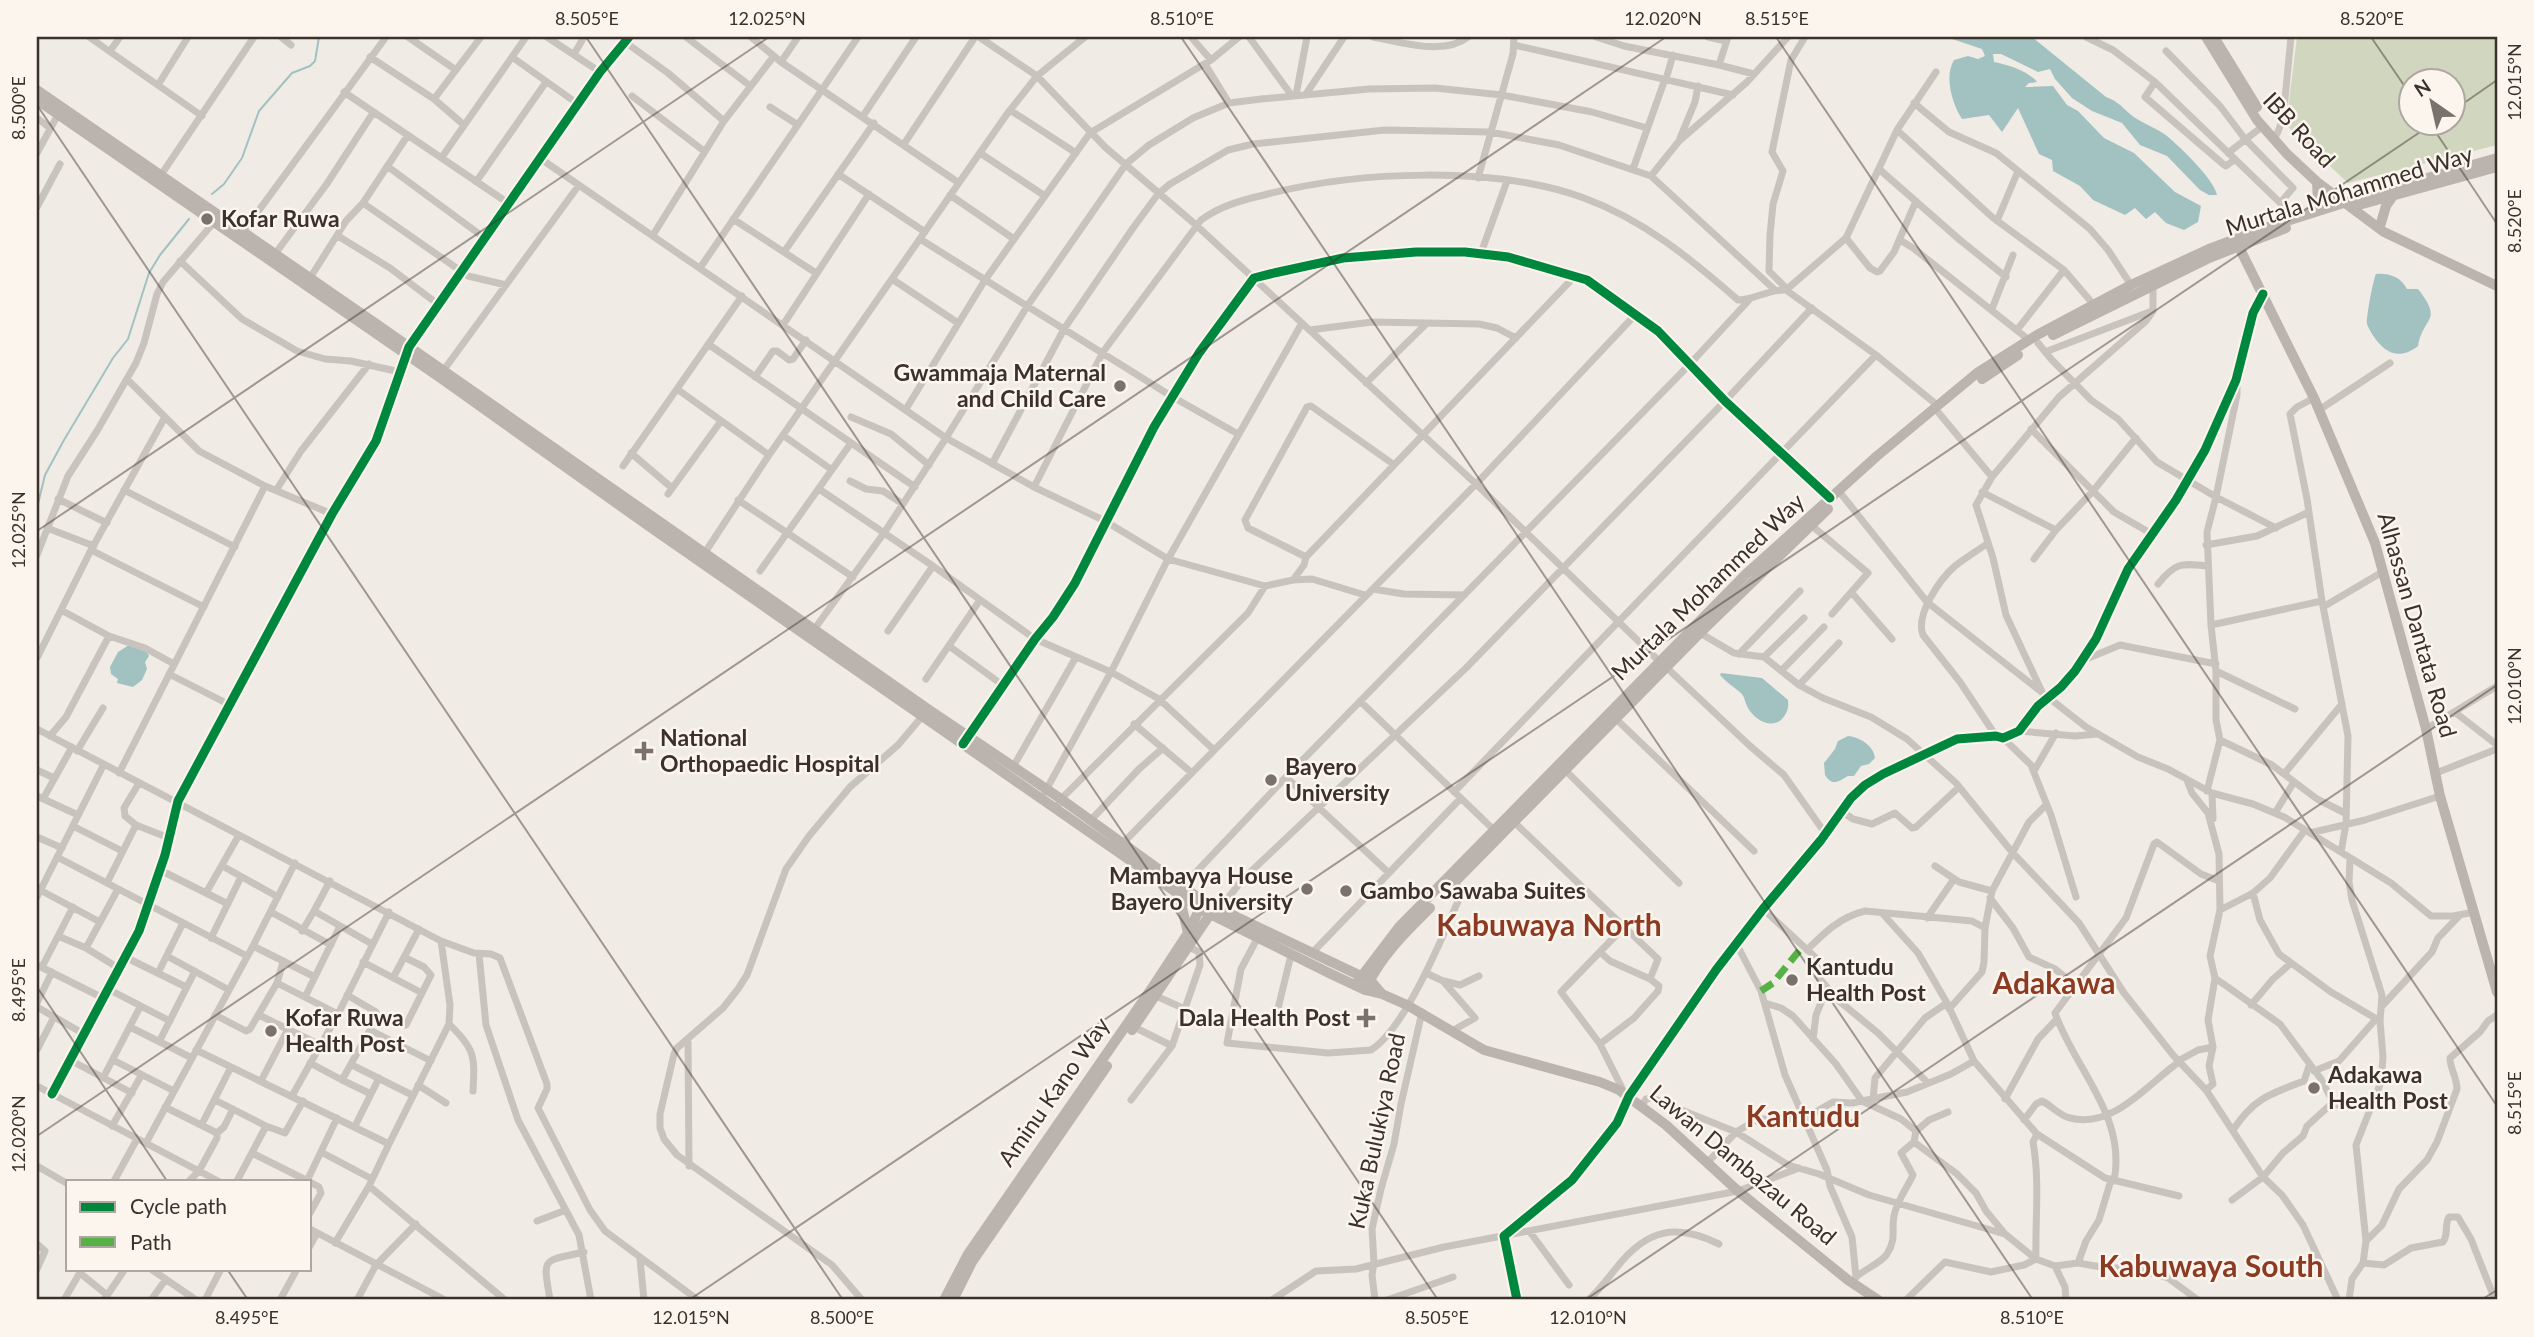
<svg xmlns="http://www.w3.org/2000/svg" width="2534" height="1337" font-family="Lato,sans-serif">
<rect width="100%" height="100%" fill="#f0ebe5"/>
<!-- green -->
<path fill="#d1d6bf" fill-rule="evenodd" d="M2297,37h200v108l-149,38 -62,-58zM2412,80h42v42h-42z"/>
<!-- water -->
<path fill="#a1c2c1" d="M1946,37h86l74,60c16,6 18,14 31,22 10,6 21,10 30,17 13,11 47,43 50,59h-8l-9,-5 -33,-34 -27,-11 -18,-22 -30,-12 -20,-13 -17,-19 -5,-10 -12,3 -37,-18h-8l1,8c14,3 33,8 43,20l-8,1 -4,4 28,-1 14,19 11,6 26,27 30,15 41,39 26,14 -3,16 -14,8 -18,-7 -11,-11 -9,7 -11,-11 -10,7 -32,-15 -13,-14 -27,-15 -1,-11 -13,-6 -21,-46 -16,24 -13,-17 -27,4c-10,-16 -18,-42 -8,-59l14,-4 10,3 7,-3 -3,-7z
M2376,274c13,-1 25,3 31,15h11c26,33 5,27 0,57 -19,15 -34,7 -46,-12 -2,-4 -4,-7 -5,-10 -1,-6 6,-44 9,-50z
M129,645l17,5 3,6 -4,6 2,7 -5,11 -9,7 -16,-4 1,-4 -7,-5 -1,-7 8,-15z
M1721,673l41,5 26,22c1,8 -1,14 -7,20 -11,9 -27,-1 -33,-12 -3,-5 -3,-11 -7,-15 -7,-6 -15,-11 -21,-18z
M1848,736c12,1 26,10 27,22l-6,6 -8,2 -7,10h-6c-8,4 -15,12 -23,-1l-1,-12 11,-14 3,-8z"/>
<g fill="none" stroke-linecap="round" stroke-linejoin="round">
<!-- stream -->
<path stroke="#a1c2c1" stroke-width="2" d="M212,194l12,-10 18,-26 17,-47 33,-38 18,-7 5,-5 4,-24
M37,508l8,-33 19,-35 49,-82 15,-19 21,-66 11,-18 29,-36"/>
<!-- street -->
<path stroke="#c9c3be" stroke-width="7" d="M89,37l113,79
M281,37l10,8
M408,37l48,33
M547,37l53,35
M686,37l63,48
M751,37l30,25 178,121
M979,37l58,39 68,71 91,78 280,259 184,178
M1191,37l20,23
M1249,37l43,59
M1373,37c28,5 71,19 95,0
M1596,37l28,9 95,19
M1708,37l18,4
M1728,37l-9,28 35,9
M2086,37l27,13 42,32 141,136
M625,42l43,31 56,48
M1514,45l219,50
M110,51l10,-14
M2166,51l54,55 25,33 48,49 -12,14
M574,54l10,-17
M370,57l64,42
M512,57l66,47
M781,62l17,-25
M1205,64l24,39
M1666,79l7,-24
M2155,82l-10,15 78,67 3,2 8,-6
M158,85l30,-48
M344,92l167,113
M1306,94l38,-57
M1296,95l11,-58
M632,96l72,55
M1914,103l35,29 47,21 94,76 18,21 23,35
M770,107l28,18
M1010,110l66,43
M863,116l53,-79
M37,118l13,10
M464,125l-30,-26 47,-62
M1897,130l95,87 72,53 30,35
M2277,134l6,-15 8,-82
M1680,138l15,-36 3,-16
M904,144l71,-107
M37,153l23,-42
M980,153l65,43
M2228,153l35,-27
M442,157l84,-120
M541,159l405,279 88,49 71,34 63,38 97,27 28,-6 19,-1 53,16
M387,166l99,73
M1633,169l32,-90
M1879,169l81,71 46,37
M838,174l87,58
M161,175l93,-138
M1651,176l28,-35 68,-59 41,-45
M1478,178l35,-124 1,-17
M476,182l70,-100
M950,195l64,44
M363,203l105,73 38,9
M37,207l23,-43
M733,219l83,54
M1997,221l21,-50
M243,232l143,-195
M653,235l71,-114 50,-65
M338,236l52,32 49,37
M1846,238l24,30 7,4 3,-1 14,-19 22,-51
M920,239l251,157 67,38
M1900,240l13,8 116,92
M784,252l90,-129
M1481,253l26,-72
M275,254l51,-69 47,-72
M180,261l62,58 55,32 28,8 26,2 49,11
M700,268l158,-231
M310,278l36,-57 17,-18 45,-68
M892,279l66,44
M1787,289l-18,-18 1,-36 3,-31 10,-33 -11,-19 19,-92 14,-23
M1786,290l60,-52 51,-108 39,-58
M1992,309l21,-54
M783,325l86,-131
M1310,330l62,-8 107,2 18,4 19,10
M2017,330l47,-60
M2038,343l13,16 40,41 27,19 39,43 59,35 60,31
M708,344l207,143
M2045,352l107,-41
M443,371l136,-186
M755,377l18,-26h4l12,9 4,-1 13,-19
M127,379l72,72 66,35 67,28
M1366,383l60,-59
M677,389l92,66
M2314,398l-17,9 -7,7 17,85 15,102 26,135 -2,88 -5,28
M906,409l79,-129 105,-147 121,-73 28,-23
M2319,410l71,-47
M1938,412l54,65
M851,417l40,17 38,31
M2031,429l83,83 38,22
M784,436l48,34
M631,453l41,35
M992,464l72,-135 69,-101 25,-34 12,-10 58,-34 25,-6 132,-14 105,2 69,13 92,31 124,114
M623,466l119,-170
M850,481l16,8 17,2 20,13
M1034,487l69,-135 98,-132c19,-14 41,-20 63,-25 92,-24 230,-30 320,3 60,22 107,61 154,102 17,0 30,-11 48,-10l90,65 61,50
M277,489l24,-38 68,-87
M819,489l114,77 102,73 76,33 48,27 55,51
M124,490l111,57
M1982,492l74,38 37,-39 43,-53
M668,494l53,-73
M1842,495l85,107 159,125 52,30 30,12 44,24 41,11 31,13 107,66 40,33h22l22,-4
M58,499l49,24
M738,500l115,77
M1811,525l57,48 -36,41
M47,528l47,18
M1988,543c-11,8 -23,15 -33,23 -15,13 -40,49 -32,69l37,47 36,54
M2206,545l51,-9 52,-24
M91,550l113,57
M704,554l65,-99 238,-341 30,-38 48,-39
M37,555l31,-79 29,-45 39,-68 8,-20 13,-49 6,-12 52,-61
M1306,557l-58,-29 -3,-8 62,-113 4,-1 82,58
M2034,559l22,-29
M760,571l91,-128
M1293,580l11,-15 2,-8 269,-281
M2158,584c17,-21 22,-21 49,-18
M1373,589l31,5 60,1
M1852,593l40,46
M2323,607l61,-36
M61,610l48,26 36,12 29,16
M2211,625l111,-24
M813,631l71,-98 62,-95 82,-133 98,-141 23,-19 44,-27 36,-15 32,-4 108,-10 66,-1 67,7 90,17 55,16
M888,631l45,-65
M1700,633l34,20 30,4 35,28 24,13 48,19 36,22 49,44 56,69 67,71 45,70 49,62 33,35 57,87 19,18 21,30 35,75
M949,646l55,40
M1739,654l61,-63
M1764,657l40,-39
M37,658l54,-108 74,-133
M2084,660l36,-15 96,19
M1666,667l84,79 34,29 41,58
M1782,670l42,-43
M2216,671l79,38
M169,674l61,31
M926,679l54,-79
M1799,685l40,-42
M2042,692l-36,-77 -13,-57 -17,-53 16,-28 67,-80 87,-76 7,-10v-27
M1360,701l134,129
M2456,713l41,32
M1615,718l139,133
M1134,724l58,49
M37,729l404,212 33,12 17,1 9,4 47,126v5l-9,19 52,102 15,21 93,69
M2426,729l71,-43
M2019,731l56,5 23,-2
M50,736l16,-19 43,-81
M967,737l68,-98 18,-22 22,-34 79,-156 45,-74 55,-75 20,-5 69,-15 73,-6h49l43,5 79,23 71,51 67,70 105,97
M2003,738l28,27 20,50 25,82
M2220,740l52,25 45,34 28,14
M77,751l26,-43
M1013,767l63,-110
M37,770l17,8
M1565,770l114,113
M2034,771l22,-38
M119,773l146,-287
M2436,773l61,-24
M2284,774l58,-70
M1286,777l103,96
M2187,780l5,13 16,20 11,41 1,56 -10,46 5,22 -7,42 5,27 -4,19 4,18 -7,6
M139,783l-15,25 1,8 11,9 33,13
M2207,791l13,-51 -4,-20v-49l-5,-46 -4,-93 9,-35 21,-102v-14
M1045,792l66,-120 57,-113 134,-236
M1454,792l422,-437
M2212,793l1,26
M37,796l41,19
M43,799l29,-52
M1056,810l5,-11 187,-186 17,-27
M1841,811l12,8 19,5 23,-11 17,15 4,-1 43,-40
M2275,813l19,-31
M1091,820l48,-51 24,-21
M1514,822l144,137 -8,20 9,7 -1,5 -24,27 -34,26 24,48
M73,826l49,25
M2310,833l55,-13 75,-24
M37,837l25,11
M1120,846l356,-362 160,-170
M57,857l190,99
M1935,866l24,16 33,9
M226,868l52,29
M160,870l68,34
M330,881l-16,30 58,33
M107,883l29,-58
M1182,887l104,-110 404,-413 60,-65
M40,890l60,32
M206,893l33,-58
M2253,893l7,27 19,34 52,38 49,29
M37,897l67,-133
M1990,898l23,30 16,29 26,12 20,16
M1763,909l52,48 4,21 20,23 39,32 50,50
M1219,910l23,-30 224,-212 259,-267 87,-93
M2220,910l33,-17 17,-15 35,-48
M271,912l60,33
M1882,913l36,40 29,50 27,58 63,73 68,44 74,18
M1927,918l27,-39
M302,931l12,-20
M58,936l28,12 34,21
M211,938l30,-61
M1257,939l-16,30 -14,74 101,10 43,-3c34,-21 72,-114 88,-151v-8l-3,-10
M1736,943l25,48 24,84 42,95 3,16 22,51 4,40 -3,6
M253,946l62,31
M86,948l32,-59
M1807,950c17,-17 33,-33 58,-39l107,10 13,7
M1313,952l148,-154
M1600,952l10,9 40,18
M479,954l7,71 32,95 61,115 12,65
M167,956l62,34
M125,957l61,30
M404,957l20,10 7,8 -25,50
M363,962l59,31
M37,965l66,33
M42,967l31,-60
M158,973l25,-50
M1426,973l17,8 32,37 -23,13
M393,978l26,-49
M2215,978l65,46 41,55 13,25
M1444,981l16,4 19,-9
M277,983l61,31
M108,989l62,32
M347,995l29,17 -6,18
M1156,996l29,13
M305,997l35,-71
M37,1003l15,-31
M1765,1003l16,5 12,8 43,48 26,37 39,18 15,12
M2251,1005l22,-26 17,-15
M2382,1006l50,-54 6,-14 21,-22
M37,1007l47,27
M1949,1009l33,-37 2,-10 1,-34 7,-37 37,-69 17,-17
M215,1015l31,16 4,-2 27,-46 6,-21
M259,1015l61,30
M1275,1021l16,-66
M449,1024c26,25 26,32 24,67
M130,1027l62,31
M1134,1027l38,19
M688,1039l1,127
M1813,1039l3,-24 11,-27
M159,1042l36,-71
M1600,1044l-39,-52 64,-66
M37,1050l17,-33
M196,1050l193,94 60,-120 1,-19 -9,-64
M70,1060l62,33
M113,1060l61,31
M2178,1061l20,-11 15,-3
M310,1063l32,17 28,-50 61,31
M352,1065l60,30
M2314,1071l25,-10 37,-42
M103,1078l37,-71
M342,1080l29,14
M261,1081l27,-52
M418,1085l28,18
M37,1086l181,95
M52,1094l87,-163 26,-76 13,-54 154,-287 44,-73 33,-94 191,-275 29,-35
M292,1096l46,-82 51,-102
M2005,1099l33,-60 19,-20
M215,1100l51,26
M1131,1100l41,-54 28,-81 -1,-13 -10,-5
M1873,1100l2,-22 50,-60 22,-15
M1642,1106l4,-7 6,-1 84,34 52,33 31,9 50,21 136,39
M165,1107l52,26v5l-18,33 -10,10
M2024,1120l12,-16 6,-3c10,5 18,15 28,17 44,11 77,-34 109,-56
M202,1124l29,-57
M112,1126l29,-50
M355,1126l24,-48
M2233,1130c21,-32 37,-36 71,-49l5,-15
M217,1133l7,-6 9,-18
M1914,1142l43,32 19,19 10,18 19,23 31,25 19,7 23,-3 29,5h26l35,10 30,22
M146,1143l107,-197 42,-83
M389,1144l-20,42 136,114
M321,1152l51,27
M252,1153l56,28
M1707,1163l29,-31 22,-13h45l30,-17 19,1 55,-11 44,-18 23,-13
M37,1166l31,18
M114,1181l23,-42
M237,1181l29,-55 19,7 18,-32
M307,1181l30,-63
M2114,1181c13,-65 -39,-111 -59,-168l71,-95 28,-74 3,-2 44,32 18,7
M310,1182l9,5 2,6 -11,20
M2232,1200l31,-23 20,-24 20,-17 4,-10 22,-20 44,-6
M537,1221l29,-11
M310,1229l135,71
M1530,1232l39,53
M2366,1241l16,-16 17,-36 28,-29 10,-18 20,-53c0,-12 -7,-20 -7,-31l30,-26 8,-11 9,-6
M335,1243l34,-57
M37,1244l8,7 -8,18
M310,1246l7,-13
M640,1259l4,41
M2036,1259c-1,-41 4,-77 -3,-117l4,-8
M2078,1263l8,-22 13,-21 12,-40
M2363,1263l21,2 27,-17 32,-6c6,-8 1,-17 6,-25h9l13,22 24,61
M2055,1266l10,21 1,13
M151,1269l45,31
M80,1273l27,22
M1856,1277c9,-8 25,-14 31,-23 10,-16 4,-23 7,-38 2,-14 13,-28 19,-41l-12,-22 13,-11 2,-11 13,-11 19,-8
M64,1300l18,-31
M104,1300l21,-31
M151,1300l15,-21
M205,1300l16,-31
M280,1300l17,-31
M357,1300l19,-35 40,-41
M550,1300c-7,-44 -9,-38 34,-48
M862,1300l-30,-35 -155,-110 -13,-16 -4,-11v-14l14,-60 3,-6 46,-40 15,-19 9,-14 39,-106 23,-33 41,-49 48,-42 27,-32
M1272,1300l44,-29 40,-2 88,-22 294,-56 61,-23
M1375,1300l-3,-25 2,-12 -2,-34 9,-40 13,-45 7,-40 21,-92
M1387,1300l66,-23
M1517,1300l-13,-64 68,-56 45,-57 12,-27 87,-126 47,-61 58,-69 30,-42 14,-13 18,-11 74,-35 39,-3 7,2 16,-7 19,-25 23,-19 14,-16 21,-32 32,-70 48,-69 29,-50 31,-70 17,-67 10,-19
M1588,1300c12,-10 19,-21 29,-33 30,-38 59,-44 102,-23
M1906,1300l39,-38 46,10 33,-7 12,-6
M2349,1300l3,-21 11,-16 3,-22 -10,-96 25,-63 2,-25 -3,-36 2,-26 -30,-95 -3,-18 1,-23"/>
<!-- secondary -->
<path stroke="#bab3ae" stroke-width="10" d="M2206,37l51,83 30,34 30,28 67,50 113,54
M2214,37l43,70
M37,90l331,228 560,391 133,90 142,102 158,75 9,4 12,14
M37,100l402,277 211,150 550,382 129,64 36,17 17,4 25,11 77,45 116,32 19,8 47,35 72,66 110,89 30,20
M2355,206l142,-39
M2309,214l9,-13 -1,-19
M2381,223l5,-17 7,-10
M2236,241l78,157 61,145 51,186 14,67 57,196
M2053,335l156,-77 77,-30
M1982,379l36,-24
M1446,891l254,-258 128,-124
M1179,895l9,38
M1358,981l41,-54 346,-352 132,-119 100,-83 60,-38 94,-50 78,-36 59,-22 107,-34 122,-35
M1368,984c15,-30 38,-52 62,-76
M1132,1030l81,-120
M944,1300l24,-46 186,-269 34,-52 14,-29
M953,1300l19,-38 135,-196"/>
<!-- quiet -->
<path stroke="#57b246" stroke-width="7" stroke-dasharray="14 7" stroke-linecap="butt" d="M1761,991l12,-8 30,-37"/>
<!-- cycleway casing -->
<g stroke="#fbf5ee" stroke-width="13">
<path id="cycleway" d="M963,744l72,-105 18,-22 22,-34 79,-156 45,-74 55,-75 20,-5 69,-15 73,-6h49l43,5 79,23 71,51 67,70 105,97
M52,1094l87,-163 26,-76 13,-54 154,-287 44,-73 33,-94 191,-275 29,-35
M1517,1300l-13,-64 68,-56 45,-57 12,-27 87,-126 47,-61 58,-69 30,-42 14,-13 18,-11 74,-35 39,-3 7,2 16,-7 19,-25 23,-19 14,-16 21,-32 32,-70 48,-69 29,-50 31,-70 17,-67 10,-19"/>
</g>
<!-- cycleway -->
<use href="#cycleway" stroke="#00873e" stroke-width="9"/>
</g>
<!-- ticks -->
<path fill="none" stroke="#3b302b" stroke-width="2" stroke-opacity="0.45" d="M586,37l852,1263M1181,37l852,1263M1776,37l721,1069M2371,37l41,60M37,105l806,1195M2454,110l43,-30M2429,122l68,102M37,531l732,-494M37,987l130,194M37,1136l1629,-1099M227,1269l21,31M689,1300l1746,-1178M1585,1300l912,-615M2481,1300l16,-10"/>
<!-- markers -->
<g fill="#7a716c" stroke="#fbf5ee" stroke-width="2.5">
<circle cx="207" cy="219" r="7"/>
<circle cx="1120" cy="386" r="7"/>
<path d="M640.5 740.5h7v7h7v7h-7v7h-7v-7h-7v-7h7z"/>
<circle cx="1271" cy="780" r="7"/>
<circle cx="1307" cy="889" r="7"/>
<circle cx="1346" cy="891" r="7"/>
<circle cx="1792" cy="980" r="7"/>
<path d="M1362.5 1007.5h7v7h7v7h-7v7h-7v-7h-7v-7h7z"/>
<circle cx="271" cy="1031" r="7"/>
<circle cx="2314" cy="1088" r="7"/>
</g>
<g text-anchor="middle" stroke-width="5" stroke-linejoin="round" paint-order="stroke">
<!-- street labels -->
<g font-size="23" fill="#3b302b" stroke="#fbf5ee">
<text transform="translate(2299 130) rotate(47)" y="8">IBB Road</text>
<text transform="translate(2349 191) rotate(-17)" y="8">Murtala Mohammed Way</text>
<text transform="translate(1708 587) rotate(-44)" y="8">Murtala Mohammed Way</text>
<text transform="translate(2417 625) rotate(74)" y="8">Alhassan Dantata Road</text>
<text transform="translate(1054 1092) rotate(-55)" y="8">Aminu Kano Way</text>
<text transform="translate(1377 1131) rotate(-78)" y="8">Kuka Bulukiya Road</text>
<text transform="translate(1743 1165) rotate(40)" y="8">Lawan Dambazau Road</text>
</g>
<!-- poi labels -->
<g font-size="23" font-weight="bold" fill="#3b302b" stroke="#fbf5ee" text-anchor="start">
<text x="221" y="227">Kofar Ruwa</text>
<text x="1106" y="381" text-anchor="end">Gwammaja Maternal<tspan x="1106" dy="26">and Child Care</tspan></text>
<text x="660" y="746">National<tspan x="660" dy="26">Orthopaedic Hospital</tspan></text>
<text x="1285" y="775">Bayero<tspan x="1285" dy="26">University</tspan></text>
<text x="1293" y="884" text-anchor="end">Mambayya House<tspan x="1293" dy="26">Bayero University</tspan></text>
<text x="1360" y="899">Gambo Sawaba Suites</text>
<text x="1806" y="975">Kantudu<tspan x="1806" dy="26">Health Post</tspan></text>
<text x="285" y="1026">Kofar Ruwa<tspan x="285" dy="26">Health Post</tspan></text>
<text x="1350" y="1026" text-anchor="end">Dala Health Post</text>
<text x="2328" y="1083">Adakawa<tspan x="2328" dy="26">Health Post</tspan></text>
</g>
<!-- district labels -->
<g font-size="30" font-weight="bold" fill="#8c3b22" stroke="#fbf5ee">
<text x="1549" y="936">Kabuwaya North</text>
<text x="2054" y="994">Adakawa</text>
<text x="1803" y="1127">Kantudu</text>
<text x="2211" y="1277">Kabuwaya South</text>
</g>
</g>
<!-- border -->
<rect width="2534" height="1337" fill="none" stroke="#fbf5ee" stroke-width="77"/>
<!-- legend -->
<rect x="66" y="1180" width="245" height="91" fill="#fbf5ee" stroke="#aea6a0" stroke-width="2"/>
<rect x="80" y="1202" width="35" height="10" fill="#00873e" stroke="#aea6a0" stroke-width="2"/>
<text x="130" y="1214" font-size="21" fill="#3b302b">Cycle path</text>
<rect x="80" y="1237" width="35" height="10" fill="#57b246" stroke="#aea6a0" stroke-width="2"/>
<text x="130" y="1250" font-size="21" fill="#3b302b">Path</text>
<!-- north arrow -->
<g transform="translate(2432 102) rotate(326)"><circle r="33" fill="#fbf5ee" stroke="#aea6a0" stroke-width="2"/>
<path d="M0-5L12 26L0 18L-12 26Z" fill="#7a716c"/>
<text y="-10" font-size="19" font-weight="bold" text-anchor="middle" fill="#3b302b">N</text>
</g>
<rect x="38" y="38" width="2458" height="1260" fill="none" stroke="#3b302b" stroke-width="2.5"/>
<g font-size="18" text-anchor="middle" fill="#3b302b">
<text x="587" y="25">8.505°E</text>
<text x="767" y="25">12.025°N</text>
<text x="1182" y="25">8.510°E</text>
<text x="1663" y="25">12.020°N</text>
<text x="1777" y="25">8.515°E</text>
<text x="2372" y="25">8.520°E</text>
<text transform="translate(2515 82) rotate(-90)" y="6">12.015°N</text>
<text transform="translate(19 108) rotate(-90)" y="6">8.500°E</text>
<text transform="translate(2515 221) rotate(-90)" y="6">8.520°E</text>
<text transform="translate(19 530) rotate(-90)" y="6">12.025°N</text>
<text transform="translate(2515 686) rotate(-90)" y="6">12.010°N</text>
<text transform="translate(19 990) rotate(-90)" y="6">8.495°E</text>
<text transform="translate(2515 1103) rotate(-90)" y="6">8.515°E</text>
<text transform="translate(19 1134) rotate(-90)" y="6">12.020°N</text>
<text x="247" y="1324">8.495°E</text>
<text x="691" y="1324">12.015°N</text>
<text x="842" y="1324">8.500°E</text>
<text x="1437" y="1324">8.505°E</text>
<text x="1588" y="1324">12.010°N</text>
<text x="2032" y="1324">8.510°E</text>
</g>
</svg>
